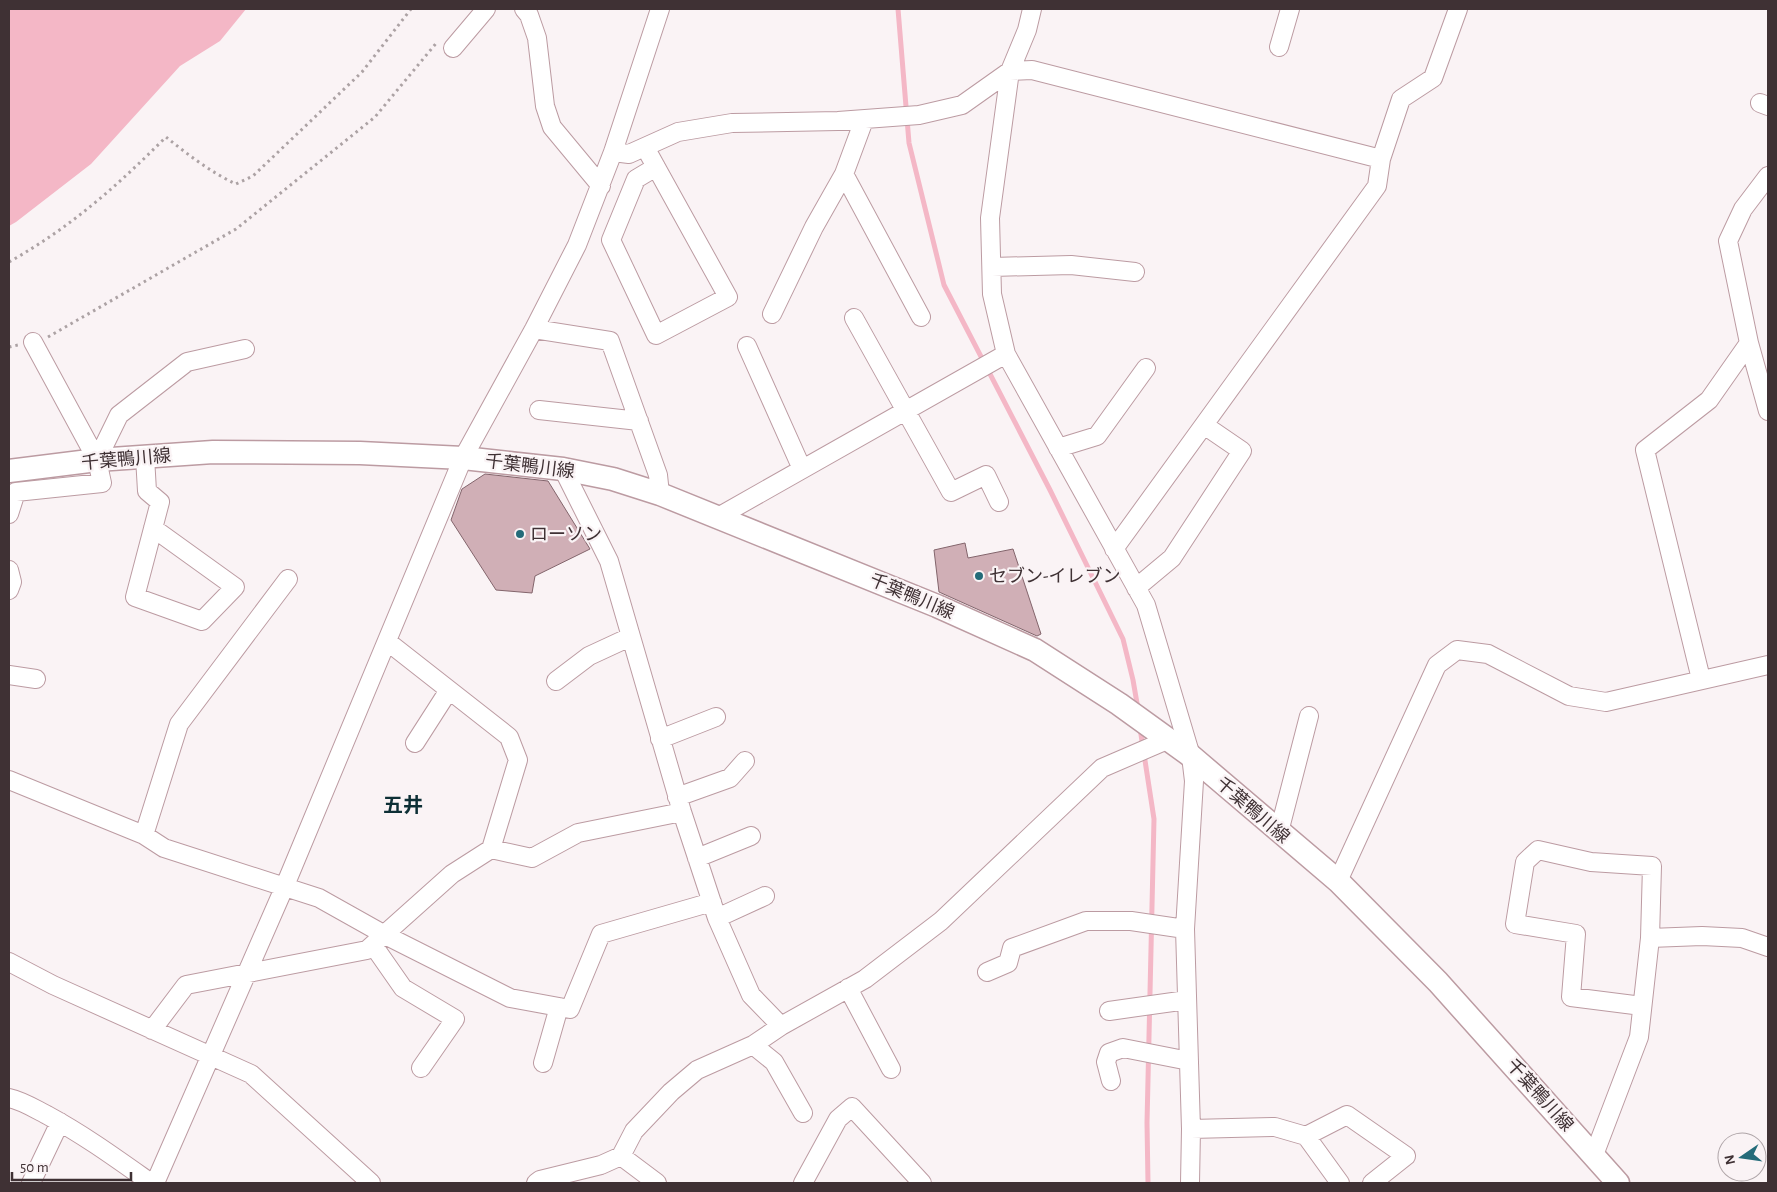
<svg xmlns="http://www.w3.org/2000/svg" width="1777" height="1192" font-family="'Alegreya Sans','Noto Sans JP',sans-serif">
<rect width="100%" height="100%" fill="#faf3f5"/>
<!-- water -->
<path fill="#f4b7c6" d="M9,9h237l-26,32 -40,25 -89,98 -75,58 -7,4z"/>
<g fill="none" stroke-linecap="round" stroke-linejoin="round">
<!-- stream -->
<path stroke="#f4b7c6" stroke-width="5" d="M898,9l11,134 35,142 106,205 73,149 10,41 5,29
M1140,728l14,91 -7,304 1,60"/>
</g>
<!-- building -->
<path fill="#d0afb6" stroke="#83656c" d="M485,474l63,7 42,68 -55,27 -3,17 -36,-3 -45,-70 11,-31z
M965,543l3,15 45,-9 28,85 -4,2 -98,-44 -5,-42z"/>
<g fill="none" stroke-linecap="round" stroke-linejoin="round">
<!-- minor casing -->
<g stroke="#bc9ba2" stroke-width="20">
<path id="minor" d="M524,9l5,6 8,23 8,68 7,21 49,59
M1032,9l-5,21 -17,41 -20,147 2,76 14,60 140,251 45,151 3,25 -9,148 6,200 -1,54
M1279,47l11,-38
M453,48l33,-39
M1760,103l8,3
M645,147l11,20 72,130 -72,38 -45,-95 25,-61 20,-12
M613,152l16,2 49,-22 54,-9 106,-2 81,-6 43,-10 48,-34 22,-1 349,89
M844,174l77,143
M992,267l79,-2 64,7
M772,314l42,-87 30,-53 20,-54
M854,318l97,174 35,-17 13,27
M534,329l76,12 48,134 2,19
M33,342l64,118
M1749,343l19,68
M747,346l55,123
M539,410l100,11
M1058,448l39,-12 49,-68
M145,457l2,34 13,11 -25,95 67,24 33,-34 -82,-59
M563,469l46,92 73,251 35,106 34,77 30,31
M9,514l7,-22 86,-9 -5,-23 22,-45 68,-53 58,-13
M718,517l288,-163
M1114,549l263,-363 4,-27 20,-60 32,-21 25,-69
M9,570l3,12 -3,8
M1136,588l36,-30 70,-107 -38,-26
M388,642l121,95 9,23 -27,89
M9,675l27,4
M1701,679l-56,-229 64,-50 40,-57 -21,-102 15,-32 25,-33
M556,681l33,-25 41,-19
M660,739l56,-22
M415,743l34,-53
M9,780l135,55 20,13 155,50 66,37 125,63 60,11 31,-75 111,-32
M677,797l53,-19 15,-17
M1279,832l30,-116
M144,835l35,-111 109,-145
M697,858l54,-22
M1338,881l99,-216 20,-15 31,4 81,42 37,6 162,-37
M717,918l48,-22
M1650,938l52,-2 40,2 26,9
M373,945l30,43 52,31 -34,49
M9,962l44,23 198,89 120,109
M987,972l21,-9 4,-15 74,-27h45l54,8
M848,988l43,81
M1109,1011l78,-11
M152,1030l34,-45 181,-35 85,-76 39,-25 41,9 46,-25 104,-21
M753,1045l21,17 29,51
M543,1063l16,-56
M1111,1081l-5,-19 3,-9 14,-5 66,13
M9,1098c14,3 26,11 38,17 37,20 70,44 104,68
M1191,1129l84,-2 31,9 41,-21 59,41 -34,27
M1306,1136l34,47
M1594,1155l45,-118 11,-99 2,-72 -61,-4 -53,-12 -13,12 -10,62 61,10 -5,63 71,9
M621,1156l36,27
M31,1183l29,-61
M155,1183l129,-295 179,-430 71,-129 43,-84 36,-93 47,-143
M536,1183l4,-3 61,-15 20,-9 13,-25 37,-39 26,-22 56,-25 28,-19 84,-47 76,-58 161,-153 65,-28
M803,1183l35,-64 14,-12 70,76"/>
</g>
<!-- major casing -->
<g stroke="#bc9ba2" stroke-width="25">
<path id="major" d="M9,471l88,-11 116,-8 147,1 103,5 100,11 50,10 47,15 277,112 98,44 84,54 72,52 147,125 100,101 180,201"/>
</g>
<!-- path -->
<path stroke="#aca2a4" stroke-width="3" stroke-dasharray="2.5 4" stroke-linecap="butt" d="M9,262c62,-35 107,-75 157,-125 21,17 46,36 70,47l17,-8 109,-104 49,-63
M48,337l188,-108 139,-112 63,-76
M9,347l9,-2"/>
<!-- minor -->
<use href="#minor" stroke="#fff" stroke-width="18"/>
<!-- major -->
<use href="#major" stroke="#fff" stroke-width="22"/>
</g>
<!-- markers -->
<g fill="#246b79" stroke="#faf3f5" stroke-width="2">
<circle cx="520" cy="534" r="5"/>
<circle cx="979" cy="576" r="5"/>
</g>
<g text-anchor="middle" stroke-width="4.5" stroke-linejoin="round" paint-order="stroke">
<!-- street labels -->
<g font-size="18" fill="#3f3134" stroke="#faf3f5">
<text transform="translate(126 459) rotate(-5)" y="6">千葉鴨川線</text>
<text transform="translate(530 466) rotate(7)" y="6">千葉鴨川線</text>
<text transform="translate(912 596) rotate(23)" y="6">千葉鴨川線</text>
<text transform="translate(1253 810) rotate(41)" y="6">千葉鴨川線</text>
<text transform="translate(1540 1095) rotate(48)" y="6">千葉鴨川線</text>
</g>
<!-- poi labels -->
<g font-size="18" fill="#3f3134" stroke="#faf3f5" text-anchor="start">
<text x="530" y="540">ローソン</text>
<text x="989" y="582">セブン-イレブン</text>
</g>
<!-- quarter labels -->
<g font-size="20" font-weight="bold" fill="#0d2f35" stroke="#faf3f5">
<text x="403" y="812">五井</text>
</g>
</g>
<!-- border -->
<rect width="1777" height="1192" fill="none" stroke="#3f3134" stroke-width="20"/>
<!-- north arrow -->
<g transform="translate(1742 1157) rotate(257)"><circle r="24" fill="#faf3f5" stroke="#afa5a8"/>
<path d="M0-4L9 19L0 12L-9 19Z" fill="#246b79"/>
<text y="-8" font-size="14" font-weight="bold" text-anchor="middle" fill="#3f3134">N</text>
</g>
<!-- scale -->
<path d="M12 1172v8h119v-8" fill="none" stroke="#3f3134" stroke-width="2.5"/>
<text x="20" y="1172" font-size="15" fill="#3f3134" stroke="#faf3f5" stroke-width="4" paint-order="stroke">50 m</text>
</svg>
